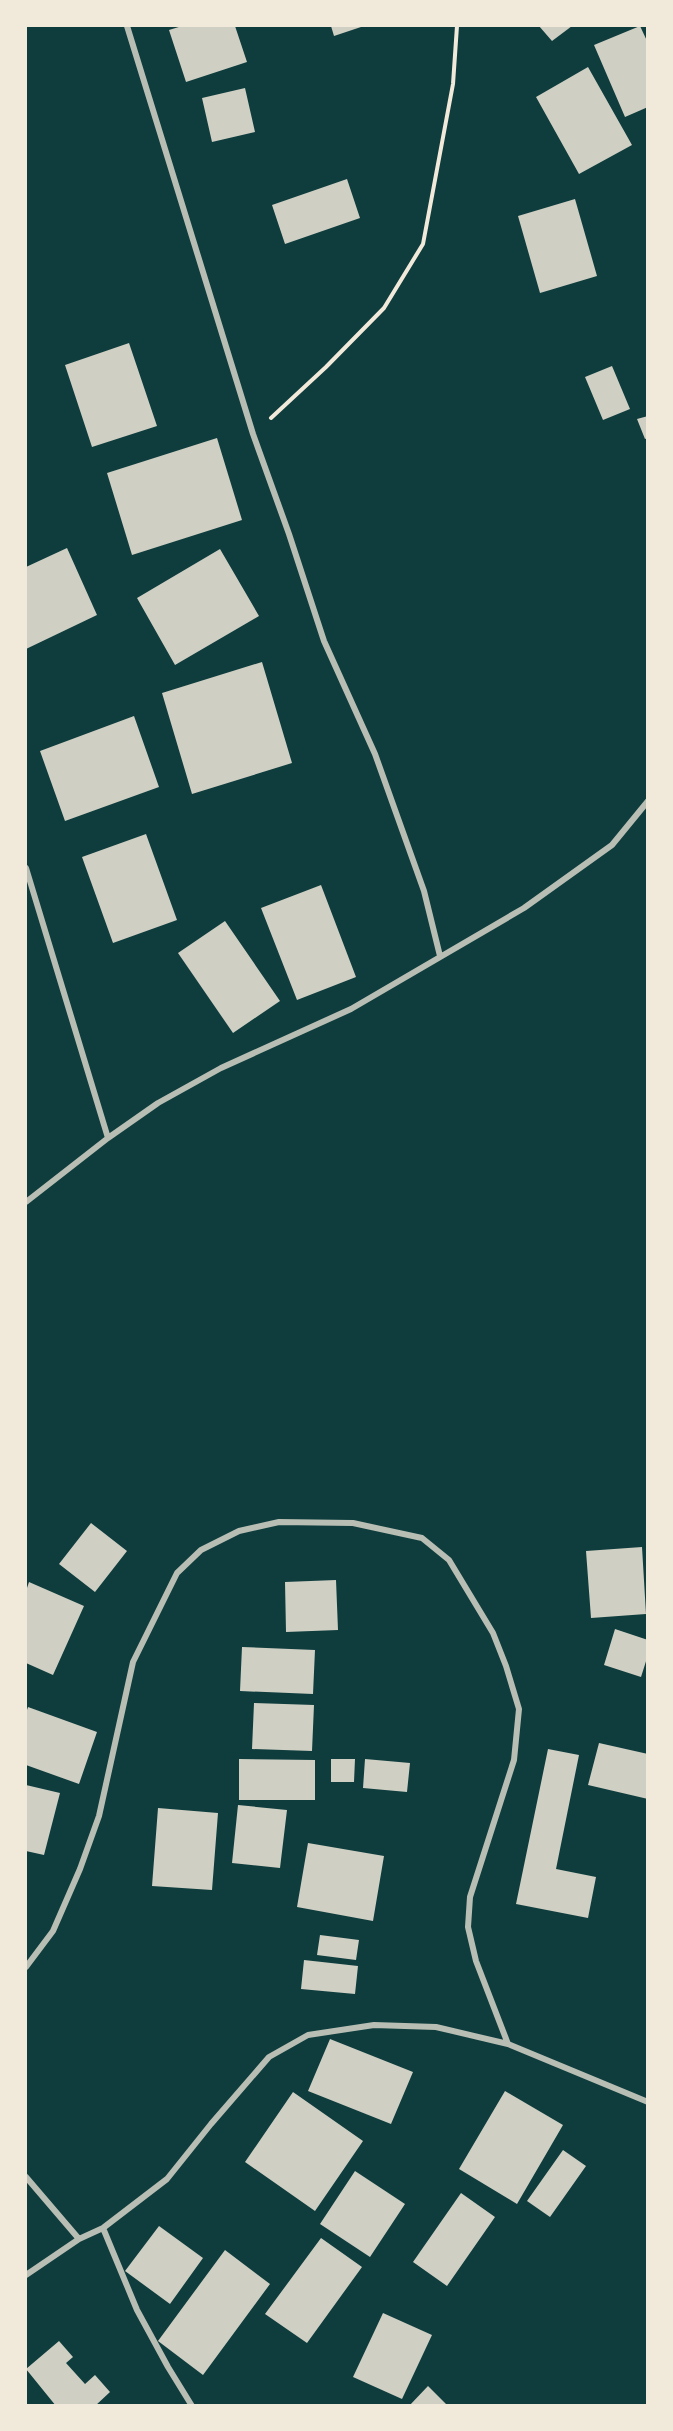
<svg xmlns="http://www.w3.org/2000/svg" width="673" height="2431" font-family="'PT Sans',sans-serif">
<rect width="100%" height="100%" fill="#0f3d3e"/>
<!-- building -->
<path fill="#cfcfc3" d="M182,26h53l12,36 -61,20 -17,-52z
M331,26h33l-30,10z
M539,26h33l-20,15z
M640,26l8,17v64l-23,10 -31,-72z
M588,67l44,78 -53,29 -43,-77z
M245,88l10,44 -43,10 -10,-44z
M347,179l13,39 -75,26 -13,-39z
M575,199l22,77 -57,17 -22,-77z
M129,343l28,83 -65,21 -27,-82z
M612,366l18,43 -27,11 -18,-43z
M648,416v22l-3,1 -8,-20z
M217,438l25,82 -110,35 -25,-82z
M67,548l30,67 -71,34v-82z
M220,549l39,67 -84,49 -38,-67z
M262,662l30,101 -100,31 -30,-101z
M134,716l25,71 -94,34 -25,-70z
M146,834l31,86 -64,23 -31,-86z
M321,885l35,92 -59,23 -36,-92z
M225,921l55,80 -47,32 -55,-80z
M91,1523l36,28 -32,41 -36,-28z
M642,1547l4,67 -55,4 -5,-67z
M336,1580l2,50 -52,2 -1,-50z
M29,1582l55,24 -31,69 -27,-12v-72z
M615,1629l33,11v15l-7,22 -37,-12z
M242,1647l73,3 -2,44 -73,-3z
M254,1703l60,2 -2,46 -60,-2z
M28,1707l69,25 -18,52 -53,-19v-52z
M599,1743l49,11v45l-60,-14z
M548,1749l31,6 -23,114 40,8 -8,41 -72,-14z
M239,1759l76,1v40h-76z
M331,1759h24l-1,23h-23z
M365,1759l45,4 -3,29 -44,-4z
M26,1785l34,8 -16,62 -18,-4z
M238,1805l49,5 -7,58 -48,-5z
M158,1808l60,5 -6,77 -60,-4z
M308,1843l76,13 -11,65 -76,-14z
M320,1935l39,5 -3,20 -39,-5z
M304,1960l54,6 -3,28 -54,-5z
M330,2039l83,33 -22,52 -83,-33z
M505,2091l58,34 -46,79 -58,-35z
M293,2092l70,49 -48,70 -70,-49z
M563,2150l23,16 -36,51 -23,-16z
M355,2171l50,33 -35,53 -50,-33z
M461,2193l34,24 -48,69 -34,-24z
M159,2226l44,32 -33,46 -45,-33z
M321,2238l41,29 -55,76 -42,-29z
M225,2250l45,34 -67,91 -45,-34z
M383,2313l49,22 -30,64 -49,-22z
M59,2341l14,16 -7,6 19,21 10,-9 15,17 -15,14h-39l-30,-37z
M428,2386l20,20h-39z"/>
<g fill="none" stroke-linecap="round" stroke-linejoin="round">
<!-- path -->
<path stroke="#f1e9da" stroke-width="4" d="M271,418l55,-51 58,-59 39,-64 30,-160 4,-58"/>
<!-- minor -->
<path stroke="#b8beb3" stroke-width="6" d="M127,26l126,408 36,100 35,107 51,113 49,137 16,65
M26,868l82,270
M26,1202l82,-64 50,-35 63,-35 130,-59 173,-101 88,-63 36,-44
M26,1967l27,-36 27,-62 19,-53 34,-154 44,-89 24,-23 38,-19 40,-9 74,1 69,15 27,22 44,73 13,33 13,43 -5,51 -44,137 -2,30 8,34 32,83
M26,2177l53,62
M103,2228l34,82 31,57 24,39
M26,2275l53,-36 24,-11 64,-49 44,-55 58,-67 39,-22 66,-10 62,2 72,17 140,58"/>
</g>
<!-- border -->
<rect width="673" height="2431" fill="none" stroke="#f1e9da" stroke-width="54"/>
</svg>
